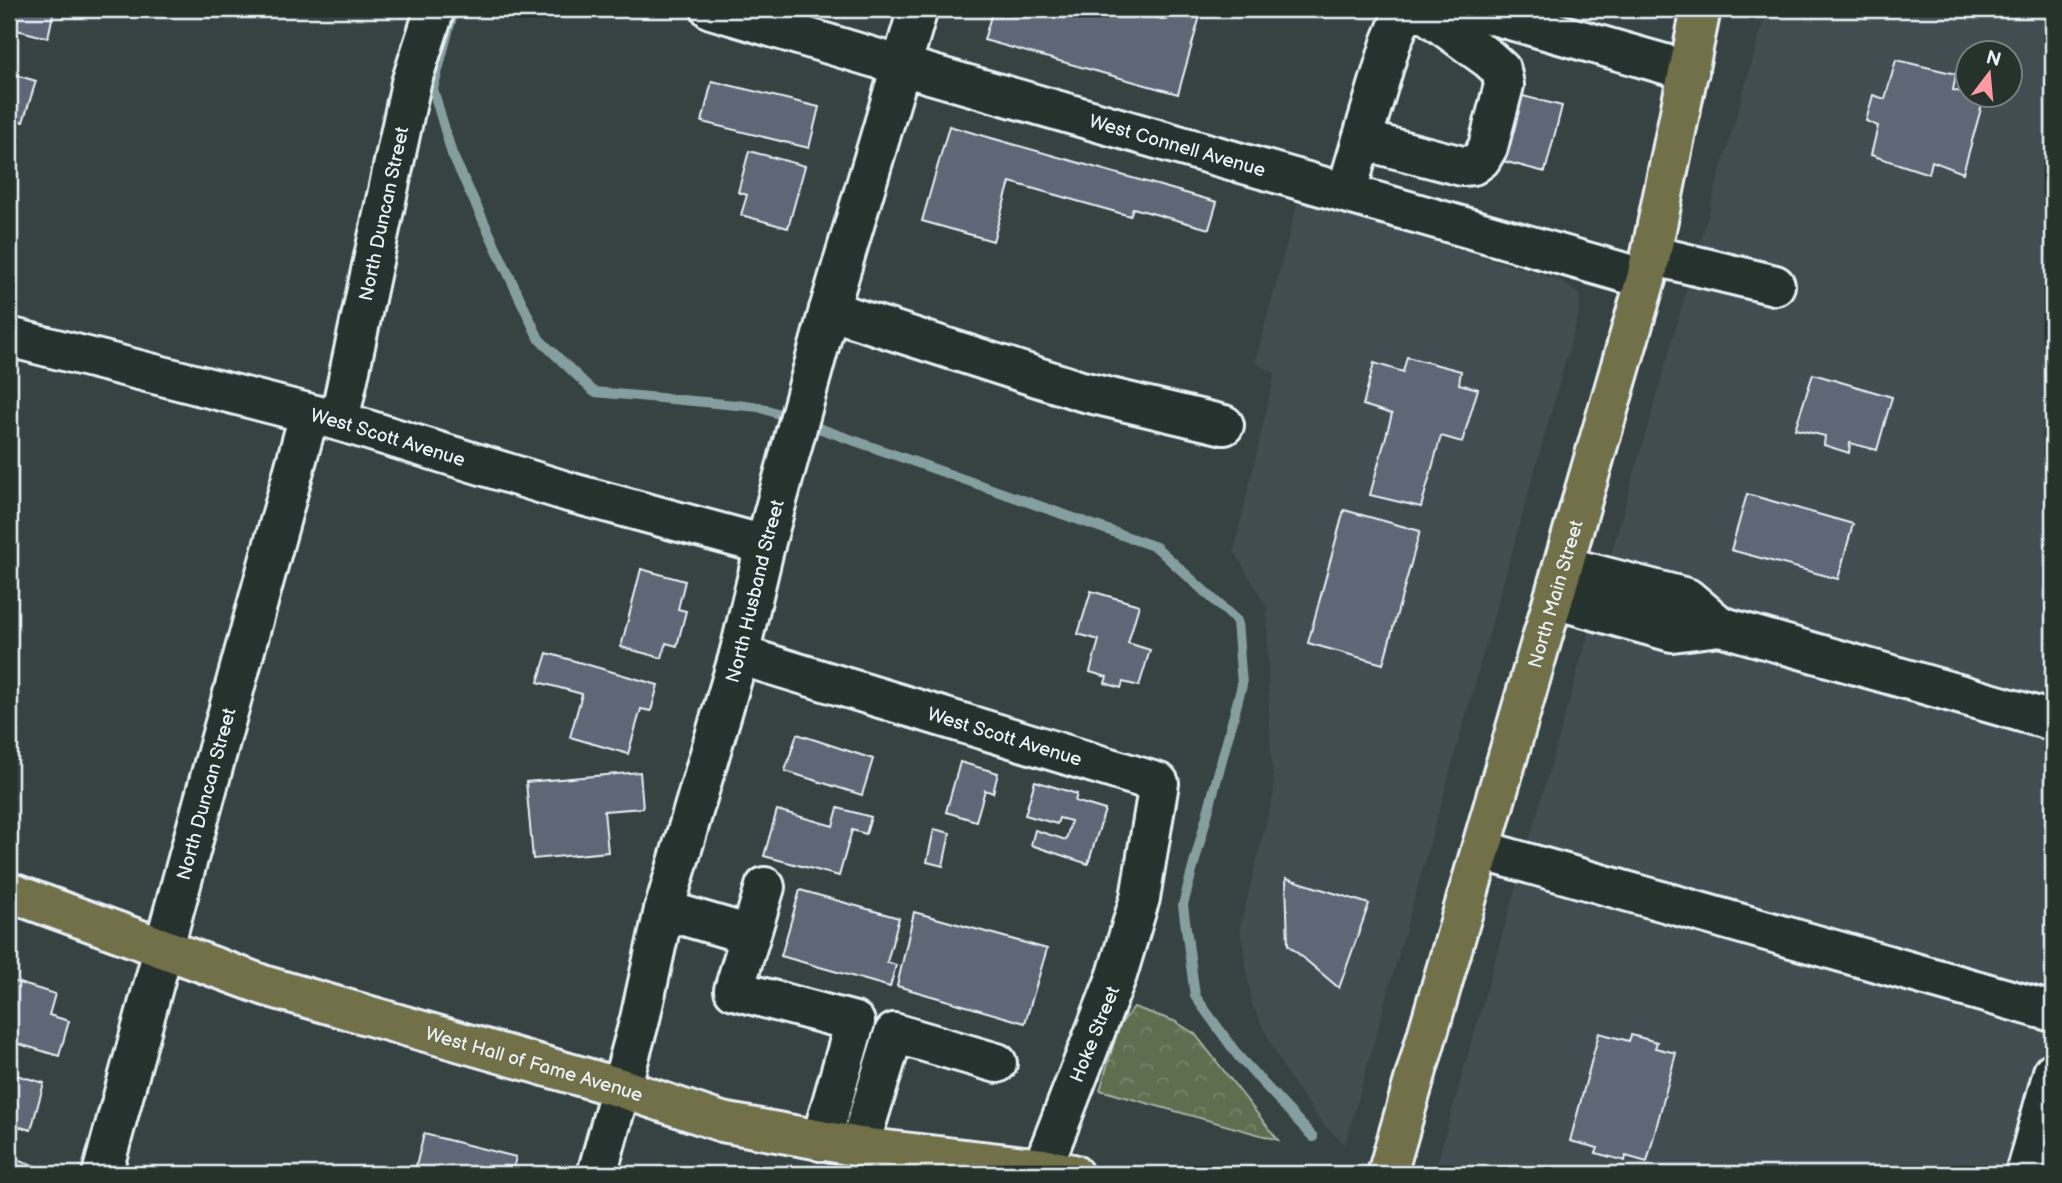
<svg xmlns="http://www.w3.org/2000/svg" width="2062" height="1183" font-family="'Balsamiq Sans',sans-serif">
<defs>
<pattern id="park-crowns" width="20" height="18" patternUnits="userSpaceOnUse" patternTransform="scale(1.75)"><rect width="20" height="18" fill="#5f6e50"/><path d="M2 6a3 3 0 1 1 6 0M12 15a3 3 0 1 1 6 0" fill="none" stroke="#76836a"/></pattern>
</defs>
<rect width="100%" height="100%" fill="#374242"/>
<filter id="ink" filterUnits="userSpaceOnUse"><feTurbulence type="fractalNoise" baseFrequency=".0143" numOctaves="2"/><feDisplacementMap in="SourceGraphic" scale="14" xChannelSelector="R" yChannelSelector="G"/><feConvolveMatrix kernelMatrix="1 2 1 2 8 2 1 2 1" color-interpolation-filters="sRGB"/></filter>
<g filter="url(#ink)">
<!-- built -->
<path fill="#434d51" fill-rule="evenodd" d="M1767,9h286v1165h-616v-11zM1968,52h42v42h-42z
M1298,201l262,79 20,15 -1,18 -234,832 -23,-22 -36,-50 -34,-68 -12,-78 34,-135 -5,-67 -2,-118 -33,-56 41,-178 -20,-10z"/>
<!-- park -->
<path fill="url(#park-crowns)" stroke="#a4b0a4" stroke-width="2" d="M1134,1007l40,14 21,13 83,106 -178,-50 19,-64z"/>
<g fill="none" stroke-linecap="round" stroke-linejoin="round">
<!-- stream -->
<path stroke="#859fa0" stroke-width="10" d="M454,9l-21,80 19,65 87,185 55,53 165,15 34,12
M807,424l349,123 81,74 5,64 -59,220 12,91 44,61 74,80"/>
</g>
<!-- building -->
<path fill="#5f6674" stroke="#e8f1f8" stroke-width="2" d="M9,9h45l-6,29 -39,-10z
M993,9h132l41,11 3,-11h33l-24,85 -194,-54z
M1896,60l60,14 -3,16 31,8 -21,75 -31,-12 -3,13 -58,-19 7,-29 -12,-5 7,-26 12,4z
M9,73l27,8 -13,41 -14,-4z
M712,81l107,26 -10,41 -107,-26z
M1515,94l47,12 -17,66 -46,-12z
M949,126l268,76 -8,27 -76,-21 -3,8 -120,-34 -17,59 -71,-20z
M749,151l56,15 -17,62 -47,-13 6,-20 -9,-3z
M1407,357l54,14 -2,13 19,5 -16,53 -21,-6 -20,71 -51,-12 22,-81 -29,-9 11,-42 29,9z
M1813,374l79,23 -15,53 -27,-7 -1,10 -25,-8 1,-9 -30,-7z
M1747,494l106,30 -15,55 -107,-29z
M1344,510l76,21 -37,133 -75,-21z
M641,569l44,12 -7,28 8,2 -9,35 -11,-3 -4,15 -41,-11z
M1091,591l48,14 -11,38 22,7 -11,36 -16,-4 -2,6 -16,-5 2,-6 -17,-5 9,-32 -21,-6z
M547,653l111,32 -7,26 -10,-2 -13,45 -58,-17 12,-43 -44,-12z
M797,734l76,25 -11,36 -77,-24z
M960,762l38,11 -5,20 -8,-3 -9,31 -30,-9z
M640,772l3,36 -39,3 4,41 -75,7 -7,-77z
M1035,781l42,13 -2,7 30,9 -17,54 -57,-19 4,-15 31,10 5,-19 -12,-3 -2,6 -32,-9z
M838,808l33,9 -5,17 -14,-4 -13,46 -75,-20 13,-46 56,16z
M934,829l16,4 -7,33 -16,-4z
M1286,878l83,26 -30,84 -51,-43z
M800,890l99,28 -12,44 9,3 -6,22 -109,-31z
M914,912l133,37 -22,74 -128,-37z
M9,980l46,14 -6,21 20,6 -10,35 -50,-15z
M1599,1033l30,8 2,-6 26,7 -2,6 21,5 -29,109 -21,-6 -1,5 -29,-8 2,-5 -28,-7z
M9,1073l35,10 -13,47 -22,-6z
M424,1134l92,23 -4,17h-98z
M9,1158l27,8 -3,8h-24z"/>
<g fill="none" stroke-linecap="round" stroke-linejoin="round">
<!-- minor casing -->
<g stroke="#e8f1f8" stroke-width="44">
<g id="minor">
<path id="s1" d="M711,9l191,57 744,213"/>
<path d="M1472,9l217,62"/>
<path d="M1362,140l100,26 11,-1 8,-6 7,-12 16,-62 -3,-15 -12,-11 -69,-50"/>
<path d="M1346,193l45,-150 9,-22 16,-12"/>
<path d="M1651,255l124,30"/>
<path d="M829,310l252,81 143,34"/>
<path id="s2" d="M9,337l330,84 233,72 193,52"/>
<path id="s3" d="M339,421l72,-338 24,-74"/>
<path d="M1563,566l124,32 33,28"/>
<path d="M1554,599l118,33 48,-6 333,95"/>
<path id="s4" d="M739,655l420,128 -19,115 -23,77 -77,199"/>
<path d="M1481,850l572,162"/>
<path d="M765,887l-31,103 121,32 -34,119"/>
<path d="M664,910l86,25"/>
<path d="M859,1147l35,-114 103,30"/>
<path id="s5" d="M102,1174l207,-759"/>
<path id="s6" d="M597,1174l43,-155 24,-109 75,-255 26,-110 64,-235 89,-301"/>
<path d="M2025,1174l28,-102"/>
</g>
</g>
<!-- major casing -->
<g stroke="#e8f1f8" stroke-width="44">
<g id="major">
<path id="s7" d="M9,892l257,94 355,102 101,34 137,25 183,21 31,6"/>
<path id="s8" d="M1387,1174l259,-895 55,-270"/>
</g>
</g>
<!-- minor -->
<use href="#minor" stroke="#26332d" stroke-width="38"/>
<!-- major -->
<use href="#major" stroke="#71704a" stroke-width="38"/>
</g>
</g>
<g text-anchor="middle" stroke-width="5" stroke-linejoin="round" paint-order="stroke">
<!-- street labels -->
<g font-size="19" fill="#e8f1f8" stroke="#26332d">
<text dy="7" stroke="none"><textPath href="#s1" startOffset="486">West Connell Avenue</textPath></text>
<text dy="7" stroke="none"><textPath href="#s3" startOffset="212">North Duncan Street</textPath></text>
<text dy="7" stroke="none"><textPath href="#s2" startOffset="392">West Scott Avenue</textPath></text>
<text dy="7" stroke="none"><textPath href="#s6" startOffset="604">North Husband Street</textPath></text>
<text dy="7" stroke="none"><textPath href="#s8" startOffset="604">North Main Street</textPath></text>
<text dy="7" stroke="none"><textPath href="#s4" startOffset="278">West Scott Avenue</textPath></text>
<text dy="7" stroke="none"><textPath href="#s5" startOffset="394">North Duncan Street</textPath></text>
<text transform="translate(1094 1034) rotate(-68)" y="7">Hoke Street</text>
<text dy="7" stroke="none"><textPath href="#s7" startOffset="553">West Hall of Fame Avenue</textPath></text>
</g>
</g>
<!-- margin -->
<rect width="2062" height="1183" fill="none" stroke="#26332d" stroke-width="35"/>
<rect x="18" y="18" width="2027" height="1148" fill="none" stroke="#e8f1f8" stroke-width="2.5" filter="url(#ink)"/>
<!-- north arrow -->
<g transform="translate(1989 74) rotate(16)"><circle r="33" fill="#26332d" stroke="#747f7e" stroke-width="2"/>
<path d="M0-5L12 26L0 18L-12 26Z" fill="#ff9aa2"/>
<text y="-10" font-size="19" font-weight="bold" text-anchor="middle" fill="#e8f1f8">N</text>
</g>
</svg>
